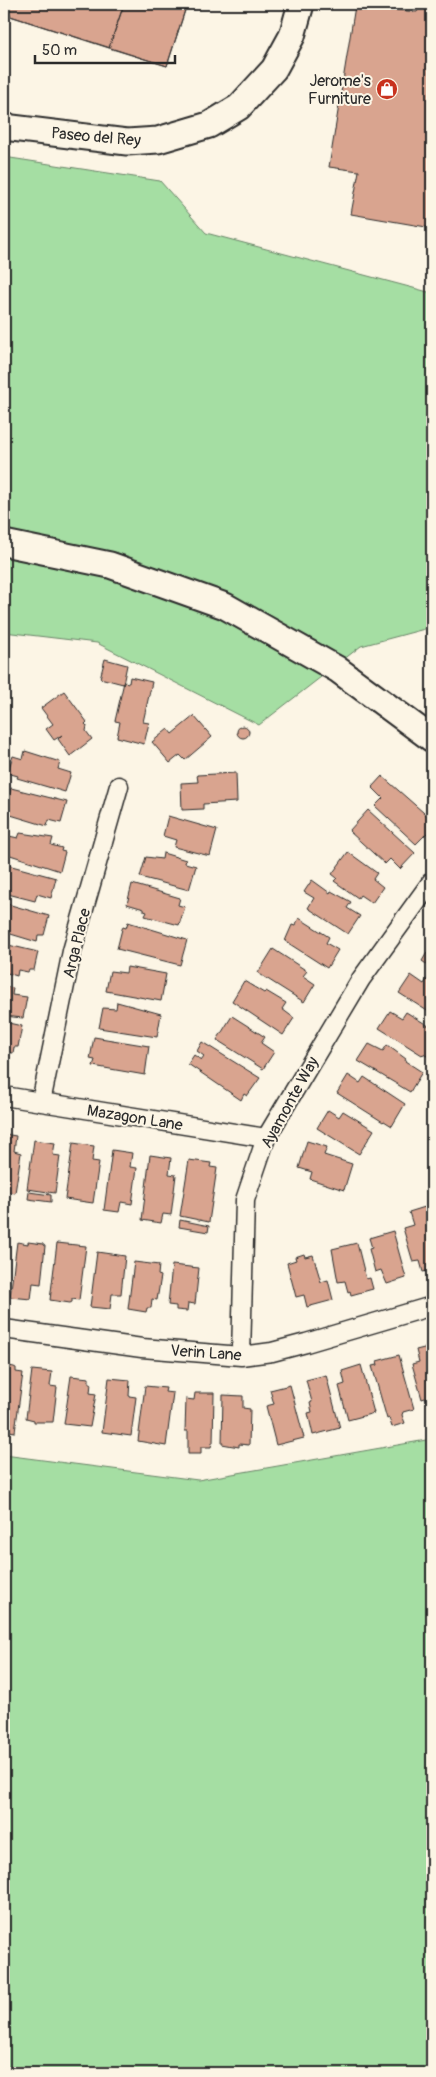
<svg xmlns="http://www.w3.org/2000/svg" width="436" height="2077" font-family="Pangolin,sans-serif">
<rect width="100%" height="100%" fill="#fcf5e5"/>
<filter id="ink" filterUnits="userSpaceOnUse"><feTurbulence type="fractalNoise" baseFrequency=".02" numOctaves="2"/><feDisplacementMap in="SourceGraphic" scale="10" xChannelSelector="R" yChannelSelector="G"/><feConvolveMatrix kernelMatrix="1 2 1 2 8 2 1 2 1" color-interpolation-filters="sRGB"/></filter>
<g filter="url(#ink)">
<!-- green -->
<path fill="#a5dea3" stroke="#688467" d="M4,157l156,24 46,52 226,60v334l-71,19 -102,79 -162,-82 -93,-11z
M432,1439v634h-428v-618l194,25z"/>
<!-- building -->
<path fill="#d9a48f" stroke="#2b2b2b" d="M4,4h183l-20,62 -163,-52z
M4,4h120l-15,44 -105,-34z
M124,4h63l-20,62 -58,-18z
M362,4h25l2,5 28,3 3,-7 12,2v221l-81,-14 8,-43 -30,-4 26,-161z
M105,659l22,6 -4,19 -23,-6z
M130,677l22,5 -9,40 6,1 -5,21 -27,-7 3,-15 -5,-1 9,-39 5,1z
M64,691l23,31 -2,2 2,2 -1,5 6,8 -22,17 -12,-17 4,-4 -8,5 -8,-11 7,-5 -12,-16z
M194,716l18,21 -27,23 -5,-5 -10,8 -18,-21 16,-13 4,5z
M237 732a6 6 0 1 1 12 0a6 6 0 1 1-12 0Z
M25,751l35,11 -2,7 13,4 -6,19 -48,-14 1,-2 -11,-3 6,-17 10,3z
M236,773l1,29 -34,2v5l-21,1 -1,-27 17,-1 -1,-7z
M382,776l50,44 -4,5 2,5 -14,14 -41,-38 8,-8 -11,-11z
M11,788l56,14 -6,21 -12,-3 -2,6 -43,-13z
M368,810l47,43 -15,16 -10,-10 -5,5 -36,-33z
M168,816l49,14 -7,26 -36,-9 2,-7 -13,-4z
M20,833l33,5 -2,7 11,3 -1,3 4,1 -5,19 -56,-18 5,-17 9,2z
M348,852l29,21 -4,6 10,8 -11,16 -12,-8 -2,3 -24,-17 3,-3 -5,-4z
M163,853l23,7 -1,3 11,3 -7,24 -49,-13 6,-20 16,2z
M8,865l48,13 -5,20 -14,-4 -2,7 -31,-8v-21l2,1z
M312,880l18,13 1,-2 20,11 -4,6 13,8 -12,18 -40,-26 6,-10 -10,-6z
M132,884l48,14 -2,7 7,2 -6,18 -34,-9 2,-4 -3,-1v-2l-17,-5z
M4,903l45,13 -5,19h-6l-1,7 -33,-10z
M299,918l30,19 -3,6 12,7 -11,18 -42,-27 7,-16 3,1z
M128,922l59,18 -7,25 -63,-16 5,-20 1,-2 3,1z
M4,944l34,8 -4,18h-5l-1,2 -10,-2 -1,6 -13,-4z
M432,944v24l-10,-7z
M273,949l34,22 -4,5 12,8 -11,18 -46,-29z
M127,967l39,7 -5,27 -55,-10 4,-20 16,2z
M411,975l13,9 4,-6 4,3v33l-33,-21z
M244,981l20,12 2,-2 20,12 -4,6 12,9 -11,17 -51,-34z
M4,986l9,2 -1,7 15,2 -4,21 -19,-2z
M117,1002l44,12 -4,23 -58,-9 4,-20 13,1z
M390,1011l12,7 4,-6 26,16v25l-3,4 -6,-3 -1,1 -43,-27z
M232,1016l33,21 -4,6 13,9 -11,17 -46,-29z
M4,1022l18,4 -4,21h-4l-1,6 -9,-1z
M94,1037l55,9 -4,29 -52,-9 2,-6 -5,-1z
M202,1042l58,36 -13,18 -3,-2 -3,6 -53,-36 6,-9 7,5 3,-4 -7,-5z
M369,1044l14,7 4,-6 19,14 -1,2 17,11 -12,20 -52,-31z
M348,1075l12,8 4,-6 41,27 -13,22 -8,-5 -1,1 -46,-29z
M328,1110l11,7 4,-6 31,19 -15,24 -42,-26z
M4,1134l12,2 -2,15 7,2 -6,40 -11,-2z
M34,1140l21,3 -2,12 7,1 -5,37 -28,-4z
M307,1141l20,6 -3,8 28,9 -8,26 -34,-11 2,-7 -13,-4z
M73,1143l21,3 -2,15 7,1 -6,41 -28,-4z
M112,1150l20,3 -2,14 7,1 -5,36 -11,-2 -2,10 -15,-2z
M150,1155l21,3 -2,16 7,1 -5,40 -8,-1 -2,9 -19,-3z
M189,1160l22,3 -1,4 7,1 -8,54 -29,-6z
M29,1192l22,3v7l-23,-3z
M425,1207l7,21v42l-9,2 -3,-11 -7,1 -10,-34 10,-3 -4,-13z
M180,1220l29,6 -1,6 -29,-5z
M4,1227h4v10l-4,34z
M393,1231l13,47 -19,6 -6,-14 -6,2 -6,-23 3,-1 -3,-10z
M17,1242l11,2v-2l15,2v1l2,1 -4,38 -8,-1 -2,16 -21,-2z
M57,1243l29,3 -7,54 -7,-1v3l-2,1 -20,-3z
M357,1243l9,36 4,-1 3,11 -22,6 -1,-4 -2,1 -3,-11 -7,1 -6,-33z
M97,1252l28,4 -4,38h-9l-2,15 -20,-2z
M304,1254l1,3 8,-2 8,27 7,-2 5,20 -26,7 -3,-12 -8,2 -9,-34 9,-3 -1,-3z
M134,1262l25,3 -1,10 3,1 -4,24 -5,-1 -1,9h-4l-1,4 -18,-3z
M172,1265l27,3 -4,36 -7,-1 -1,8 -11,-1v-4l-8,-1z
M432,1346v53l-1,-3 -9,3 -10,-35 7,-2 -3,-12z
M399,1355l15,54 -11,3 -1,3 3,8 -13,4 -3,-9 -2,1 -15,-53 6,-1 -1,-4z
M4,1365l10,2 2,1v4l7,1 -8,59 -11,-2z
M361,1365l13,48 -26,7 -9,-34 6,-2 -3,-13z
M32,1370l20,2 -2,14 7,1 -4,35h-19v-2l-8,-2z
M326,1375l14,53 -27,7 -5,-22 4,-1 -2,-9 2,-1 -6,-22z
M71,1376l18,2v5h2l-1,10 6,1 -6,33 -26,-3z
M109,1378l21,2 -1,16 7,1 -5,39 -29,-4z
M290,1385l14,53 -28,7 -10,-39 8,-2 -4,-14z
M145,1386l21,2 -1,4 8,1 -7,53 -28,-5z
M195,1393h19l-1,50h-1l-1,4h-10v7h-13v-23h-3l1,-32 8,1z
M223,1395l20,1v12l7,1 -1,36 -10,-1v3l-17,-3z"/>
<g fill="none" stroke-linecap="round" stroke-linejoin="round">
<!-- street casing -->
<g stroke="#2b2b2b" stroke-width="21">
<path id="street" d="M4,1096l262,42
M41,1102l31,-151 47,-165
M4,1329l138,19 99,8 31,-4 34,-9 126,-37
M241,1356l4,-156 21,-62 95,-159 71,-98"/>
</g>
<!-- secondary casing -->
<g stroke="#2b2b2b" stroke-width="29">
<path id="secondary" d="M4,127l123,15 31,-2 51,-15 30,-18 35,-38 18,-33 9,-32
M4,543l106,22 115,41 112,63 95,70"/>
</g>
<!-- street -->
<use href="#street" stroke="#fcf5e5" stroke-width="18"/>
<!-- secondary -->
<use href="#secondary" stroke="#fcf5e5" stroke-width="25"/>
</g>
</g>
<!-- icons -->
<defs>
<g id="shop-disc" transform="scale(1.125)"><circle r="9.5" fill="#c8321e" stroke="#fcf5e5"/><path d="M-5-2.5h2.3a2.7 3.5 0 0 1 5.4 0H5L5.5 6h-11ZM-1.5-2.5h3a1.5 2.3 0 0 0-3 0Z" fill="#fff"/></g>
</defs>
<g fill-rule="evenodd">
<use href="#shop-disc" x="387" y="89"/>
</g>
<g text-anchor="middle" stroke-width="4" stroke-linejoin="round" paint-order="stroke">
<!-- poi labels -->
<g font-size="16" fill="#2b2b2b" stroke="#fcf5e5" text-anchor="end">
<text x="371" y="86">Jerome's<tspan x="371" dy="18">Furniture</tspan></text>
</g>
<!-- street labels -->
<g font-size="16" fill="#2b2b2b" stroke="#fcf5e5">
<text transform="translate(96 136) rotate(5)" y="6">Paseo del Rey</text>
<text transform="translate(76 943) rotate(-76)" y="6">Arga Place</text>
<text transform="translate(289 1102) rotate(-61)" y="6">Ayamonte Way</text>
<text transform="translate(135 1117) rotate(9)" y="6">Mazagon Lane</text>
<text transform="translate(206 1352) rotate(4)" y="6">Verin Lane</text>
</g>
</g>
<!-- margin -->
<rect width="436" height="2077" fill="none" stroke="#fcf5e5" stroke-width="20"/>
<rect x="10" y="10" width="416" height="2057" fill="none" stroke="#2b2b2b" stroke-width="2" filter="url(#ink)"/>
<!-- scale -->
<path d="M35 55v8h140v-8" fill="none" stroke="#2b2b2b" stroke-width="2.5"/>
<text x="42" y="55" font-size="15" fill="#2b2b2b" stroke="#fcf5e5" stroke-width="4" paint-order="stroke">50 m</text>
</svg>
